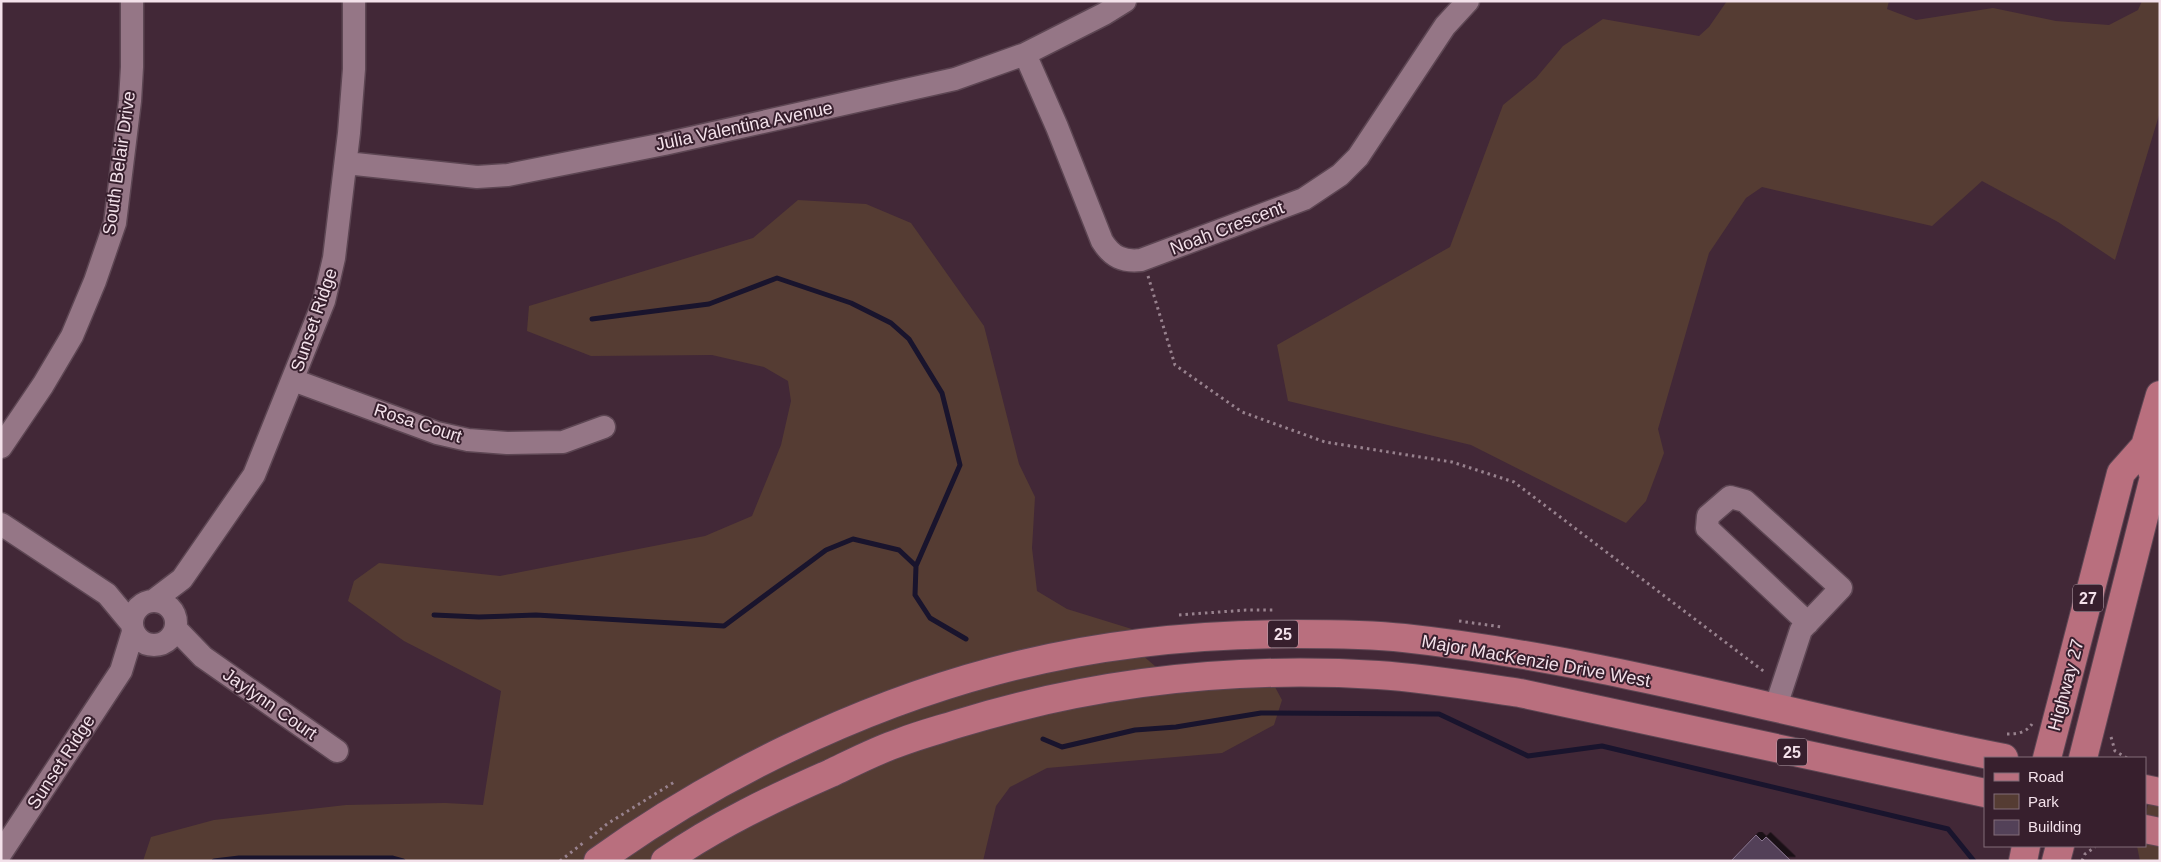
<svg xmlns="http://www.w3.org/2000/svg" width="2161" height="862" font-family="Helvetica,sans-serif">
<defs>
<filter id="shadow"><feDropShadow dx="4.5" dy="-4.5" stdDeviation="0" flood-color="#0009"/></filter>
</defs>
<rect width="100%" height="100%" fill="#422837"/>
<!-- green -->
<path fill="#553c33" d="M1727,1h162l-2,8 29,11 77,-12 63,13 53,4 29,-15 4,-9h18v111l-45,148 -57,-38 -76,-41 -50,45 -170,-39 -16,11 -37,55 -51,176 6,24 -18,48 -20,22 -155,-78 -183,-44 -11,-56 173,-98 53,-142 33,-27 27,-32 40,-27 96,17 10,-9z
M798,200l68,4 45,19 73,103 35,138 16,33 -3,51 5,43 30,18 68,21 6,24 22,19 45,14h67l7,13 -8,25 -52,28 -175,15 -37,19 -14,19 -13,55h-840l8,-24 63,-17 132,-15 99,-2 38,2 18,-114 -97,-50 -56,-40 6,-20 25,-18 121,13 205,-40 47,-20 29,-71 10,-44 -3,-20 -24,-14 -52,-12 -121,1 -64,-25 2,-25 224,-68z
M2160,772v89h-20l-3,-15h8c0,-32 1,-45 15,-74z"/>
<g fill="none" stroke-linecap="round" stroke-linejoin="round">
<!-- stream -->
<path stroke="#19142d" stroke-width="5" d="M592,319l117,-15 68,-26 74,25 40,20 18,16 33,54 18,72 -44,101 -1,29 15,23 36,21
M434,615l45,2 57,-2 188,11 102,-76 27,-11 46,11 17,16
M1043,739l19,8 73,-17 41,-3 85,-14 178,1 89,42 74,-10 346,83 26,32
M214,861l25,-3h153l11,3"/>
</g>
<!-- building -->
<path fill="#534158" stroke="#88748e" filter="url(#shadow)" d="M1756,835l6,6 4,-4 25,24h-60z"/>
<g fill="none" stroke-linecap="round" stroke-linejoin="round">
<!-- minor casing -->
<g stroke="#5d4653" stroke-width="25">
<path id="minor" d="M1025,54l32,73 45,114c10,16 21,21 39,19l163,-61 36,-24 18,-18 87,-131 23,-25
M346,163l131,14 31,-2 156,-31 291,-65 70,-25 79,-40 21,-13
M293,380l144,53 31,7 39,3 56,-1 41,-15
M1,447l42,-62 29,-49 23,-55 20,-58 15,-122 2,-34v-66
M1,524l106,70 24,29
M132 623a22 22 0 1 1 44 0a22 22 0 1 1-44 0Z
M153,601l29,-22 72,-104 70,-174 10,-43 15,-125 5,-64v-68
M176,629l27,28 134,94
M1775,709l26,-79 40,-42 -96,-87 -15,-4 -22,19 -1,12 101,95
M1,853l120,-182 12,-39"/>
</g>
<!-- major casing -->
<g stroke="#5d4653" stroke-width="30">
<path id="major" d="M2047,758l74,-285 24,-27 15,-51
M2083,758l71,-281 -9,-31
M2145,789l15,3
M2145,829l15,3
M598,861c117,-84 258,-153 397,-190 96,-26 199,-37 299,-37 36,0 74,0 110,4 203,22 400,81 600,120
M665,861c52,-36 109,-63 166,-88 23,-11 46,-23 70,-31 18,-7 37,-12 56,-18 136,-42 278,-58 421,-49 47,3 95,11 142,18l465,100
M2023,861l3,-15
M2056,861l4,-15"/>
</g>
<!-- path -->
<path stroke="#98828e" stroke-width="3" stroke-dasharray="2.5 4" stroke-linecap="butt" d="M1148,276l27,89 67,47 83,30 127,20 62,20 252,191
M1179,615l67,-5h29
M1459,621l43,6
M2007,734c9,0 19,-1 25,-10
M2111,737l4,14 12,7
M590,838l17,-14 69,-43
M560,861l23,-18
M2082,861l3,-7 10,-7"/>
<!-- minor -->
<use href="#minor" stroke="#957686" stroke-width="22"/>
<!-- major -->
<use href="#major" stroke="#b96f7e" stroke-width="28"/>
</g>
<g text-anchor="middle" stroke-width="4" stroke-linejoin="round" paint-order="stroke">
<!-- shield labels -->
<g fill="#371f2d" stroke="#bba7b1" stroke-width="1">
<rect x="2073" y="584.5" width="30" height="27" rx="4"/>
<rect x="1268" y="620.5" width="30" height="27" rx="4"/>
<rect x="1777" y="738.5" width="30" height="27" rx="4"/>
</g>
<g font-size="16" font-weight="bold" fill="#f3e1ea">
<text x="2088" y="604">27</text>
<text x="1283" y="640">25</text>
<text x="1792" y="758">25</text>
</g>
<!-- street labels -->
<g font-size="18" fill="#f3e1ea" stroke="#371f2d">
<text transform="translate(744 126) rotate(-12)" y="6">Julia Valentina Avenue</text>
<text transform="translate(119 163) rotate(-82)" y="6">South Belair Drive</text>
<text transform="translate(1227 228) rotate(-21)" y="6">Noah Crescent</text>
<text transform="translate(314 320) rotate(-71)" y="6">Sunset Ridge</text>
<text transform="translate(418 423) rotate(18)" y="6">Rosa Court</text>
<text transform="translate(1536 661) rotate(10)" y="6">Major MacKenzie Drive West</text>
<text transform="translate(2066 685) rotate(-75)" y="6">Highway 27</text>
<text transform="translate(270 704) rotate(35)" y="6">Jaylynn Court</text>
<text transform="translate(61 762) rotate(-57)" y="6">Sunset Ridge</text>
</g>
</g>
<!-- border -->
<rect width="2161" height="862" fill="none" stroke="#f3e1ea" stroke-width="5"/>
<!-- legend -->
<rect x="1984" y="757" width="162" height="90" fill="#371f2d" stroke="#826d79"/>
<rect x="1994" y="773" width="25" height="8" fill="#b96f7e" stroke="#826d79"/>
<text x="2028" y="782" font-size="15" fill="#f3e1ea">Road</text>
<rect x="1994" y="794" width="25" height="15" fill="#553c33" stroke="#826d79"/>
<text x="2028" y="807" font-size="15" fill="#f3e1ea">Park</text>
<rect x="1994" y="820" width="25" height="15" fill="#534158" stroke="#826d79"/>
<text x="2028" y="832" font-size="15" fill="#f3e1ea">Building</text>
</svg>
